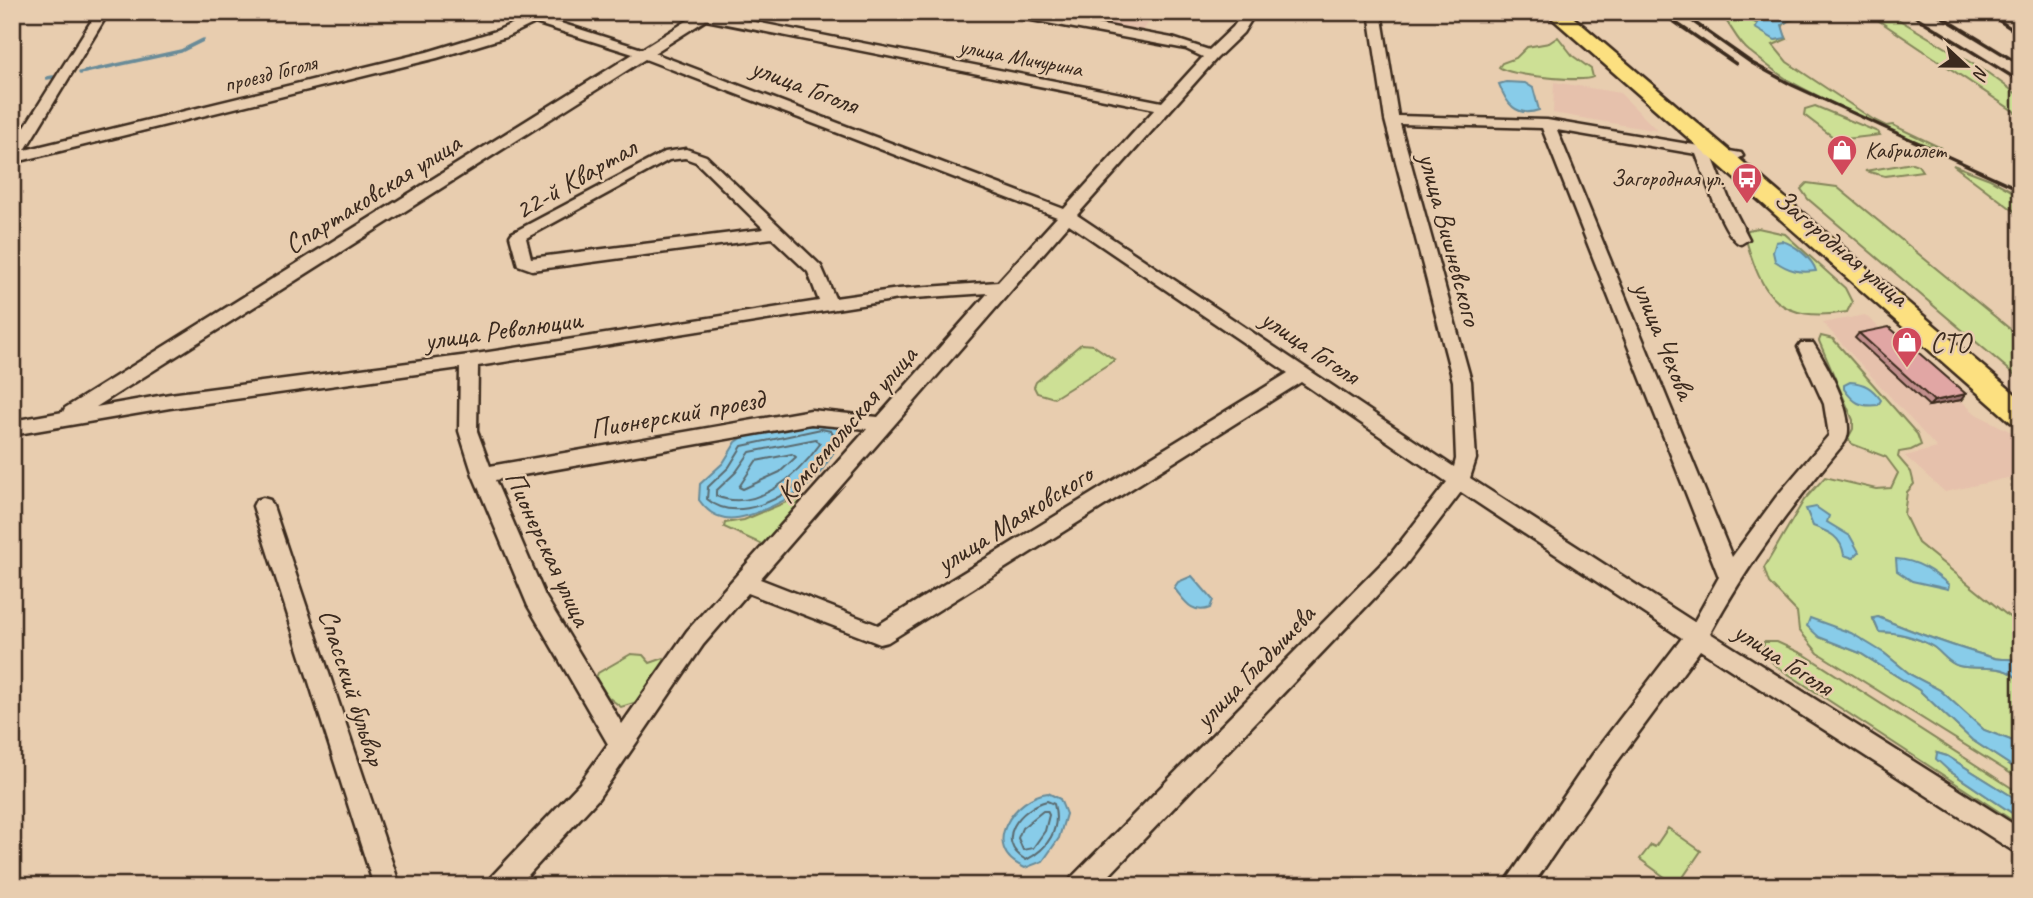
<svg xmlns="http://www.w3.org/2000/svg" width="2033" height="898" font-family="Caveat,sans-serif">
<rect width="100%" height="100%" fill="#e8cdaf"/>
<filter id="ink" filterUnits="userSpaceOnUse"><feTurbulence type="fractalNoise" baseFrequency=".0143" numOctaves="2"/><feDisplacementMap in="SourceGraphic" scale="14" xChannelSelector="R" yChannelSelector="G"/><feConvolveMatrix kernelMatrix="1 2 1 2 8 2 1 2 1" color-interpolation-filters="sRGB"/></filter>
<g filter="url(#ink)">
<!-- built -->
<path fill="#e6c1ac" d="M1118,12h39l-17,22 -34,-7z
M1554,82l66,11 38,38 -105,-18z
M1865,315l111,99 45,23v38l-76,17 -40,-36 32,-8 -114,-125z"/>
<!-- green -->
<path fill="#cde095" stroke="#84855a" stroke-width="2" d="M1719,12h16l23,12 -3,3 21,13 10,-3c-7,-11 -3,-19 9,-21l-20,-4h22l2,6c-8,2 -15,2 -17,11l5,10 -14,6 14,17 87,58 12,6 7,-1 48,23c-18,1 -132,-56 -153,-68 -13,-8 -27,-20 -39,-29 -13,-10 -18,-27 -30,-39z
M1866,12h20l102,61 33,24v19z
M1558,37l15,19 18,13 2,8c-10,6 -85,-2 -94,-10l3,-4 14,-5 11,-11 22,-4z
M1815,106l63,26 2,3 -43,5 -33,-25 1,-6z
M1912,163l6,2 4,6 -37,5 -20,-5z
M1953,165l37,14 31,17v20z
M1807,183l30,4 184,151v42l-213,-181 -7,-10z
M1758,228l27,6 60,54 7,14 -5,10c-67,11 -85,-14 -102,-76l3,-6z
M1821,336l12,3 84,95 4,11 -10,5 -12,2 -1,5 13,15 3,12 -7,8 -3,22 14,29 95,77 8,10v31c-10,-3 -18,-1 -27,-3 -40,-11 -78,-25 -116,-41l-5,2 6,13c19,0 37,5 53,14 9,5 15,17 27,20 22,5 44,-5 62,16v62l-37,-14 -44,-40 -29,-15 -27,-22 -65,-16 41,16 59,37 53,50 49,32v8l-203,-127 -19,-23 -2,-18 -28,-29 -5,-15 40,-68 21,-23 51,12 15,-1 7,-15 -12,-16 -34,-13 -4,-6 5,-9v-9l-34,-79z
M1081,344l12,1 22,15 -61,38 -17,-5 -3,-6 2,-5z
M791,500l13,1 -36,46 -44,-20 1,-4 19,-3z
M1764,642h13l28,13 216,139v8l-74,-46 -10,-3 11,17 73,49v7l-245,-160 -13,-13z
M631,654l12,1 7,8 14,-5 3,5 -30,39 -16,5 -13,-10 -12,-19 2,-5z
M1668,828l33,23 -24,35 -37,-27 11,-14 4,2z"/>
<!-- water -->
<path fill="#88cce9" stroke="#698b98" stroke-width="2" d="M1735,12h40l20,4 -13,9 4,13 -11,2 -20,-12 3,-5z
M1506,82l19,1 8,5 6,22c-23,8 -33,-7 -40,-26z
M1782,241c12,3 31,18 34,30 -17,2 -27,0 -41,-10l-2,-9 3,-10z
M1850,382c15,1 22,6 31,18l-3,5c-18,2 -24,-2 -34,-16v-4z
M821,422l13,1 10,13c-10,14 -19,33 -31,45 -16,15 -66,41 -88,37 -12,-2 -20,-9 -26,-18l1,-16 23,-21 13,-21 9,-6z
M1816,507l13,9 -2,6 23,14 9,16 -6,6 -9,-3c-3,-19 -15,-23 -31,-29l-7,-17z
M1896,559c21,1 37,12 53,26l-1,4 -36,-8 -15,-10z
M1192,576l21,24 -3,8c-18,7 -25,-7 -36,-20l4,-6z
M1878,617c38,16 76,30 116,41 9,2 17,0 27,3v21c-18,-21 -40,-11 -62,-16 -12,-3 -18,-15 -27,-20 -16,-9 -34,-14 -53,-14l-6,-14z
M1810,618l41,15 33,20 27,22 29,15 44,40 37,14v28l-49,-32 -53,-50 -59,-37 -41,-16 -12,-11z
M1937,753l10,3 74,46v17l-73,-49 -12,-11z
M1048,793l12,6 6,15 -7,24 -16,23 -18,7c-48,-20 -9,-72 23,-75z"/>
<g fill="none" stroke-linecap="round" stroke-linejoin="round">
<!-- shore -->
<path stroke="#5a6b6f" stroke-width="2" d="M821,429l10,2 4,7c-8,12 -16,25 -26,36 -23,24 -73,50 -102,25l1,-12 21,-20 13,-21z
M816,439l4,5c-22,31 -63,69 -104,52v-5l20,-19 14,-20z
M792,454l4,3 -16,15 -37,17 -4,-2 17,-26z
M1047,801l7,3c7,25 -6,45 -28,56 -33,-19 -6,-52 21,-59z
M1043,811h4l2,4 -4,16 -12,17 -10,2 -5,-12 4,-10z"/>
<!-- stream -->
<path stroke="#698b98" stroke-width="3.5" d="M80,73l101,-22 22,-11
M47,78l6,-1"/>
<!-- minor casing -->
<g stroke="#3b2a1e" stroke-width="5">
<path id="minor" d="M97,12h12l-84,138 402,-98 69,-21 27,-12 -17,-7h20l116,37 59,-37h15l-1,2 447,88 41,-45 -17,-8 -176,-33 -6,-4h28l140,26 37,12 24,-23 11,-15h12l-13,21 -27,26 -139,156 377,252 2,-8 -3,-78 -68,-261 -16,-108h12l17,104 149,4 194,33 2,3 -7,4 -24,-4 18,46 19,37 -8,5c-17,-4 -38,-73 -45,-90l-139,-24 175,427 45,-61 52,-61 -5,-31 -26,-57 3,-4h12c13,20 45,76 32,99 -51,61 -97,121 -135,191l311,196v27l-321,-206 -89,120 -79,116h-29l90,-132 89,-116 -221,-146 -57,75 -305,319h-31l4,-9 318,-322 57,-73 -146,-100 -413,260 -8,2 -132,-51 -45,52 -105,154 -80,87h-31l4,-9 89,-94 28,-39 -80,-138 -55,-131 -14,-44 1,-63 -290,40 -158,27v-14l51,-9 2,-4 568,-354 -98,-31 -29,14 -69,21 -425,105v-16zM706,20l449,89 -91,100 -410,-156zM645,59l412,158 -59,65 -99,7 -64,9 -14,-32 -115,-110 -20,-7 -21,3 -153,81 -2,3 8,29 14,5 240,-32 36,34 11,29 -350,54 -299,39 -74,13zM1400,124l142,4 177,449 -25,45 -224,-144 6,-19 -5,-78zM685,158l11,4 68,67 -233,29 -5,-20 143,-78zM1069,224l219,149 -410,252 -118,-46zM988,293l-110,124 -67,-7 -321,56 -13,-35 1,-65 421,-67zM811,424l56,5 -180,202 -65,93 -77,-128 -50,-116z
M263,498l7,2 3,6 127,380h-26l-121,-380 3,-6z"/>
</g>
<!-- highway casing -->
<g stroke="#3b2a1e" stroke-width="5">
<path id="highway" d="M1545,12h22l454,387v26l-10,-3z"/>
</g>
<!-- minor -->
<use href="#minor" fill="#e8cdaf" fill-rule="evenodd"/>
<!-- highway -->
<use href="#highway" fill="#fce080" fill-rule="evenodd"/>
<!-- rail -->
<path stroke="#3b2a1e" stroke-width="3.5" d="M1660,12l76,52
M1908,12l113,70
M1934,12l87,53
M1986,12l35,23
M1681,13l71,50 40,22 229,105"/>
</g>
<!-- wall -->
<path fill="#c28f8d" stroke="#3b2a1e" stroke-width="2" d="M1859,333l102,67 -32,6 -74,-68z"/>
<!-- shaded-wall -->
<path fill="#9e7473" stroke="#3b2a1e" stroke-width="2" d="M1966,394l-5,6 -32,6 5,-5z"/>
<!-- building -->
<path fill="#e1a6a4" stroke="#3b2a1e" stroke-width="2" d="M1889,327l77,67 -32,7 -75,-68z"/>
</g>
<!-- icons -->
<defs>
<g id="shop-pin" transform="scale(1.575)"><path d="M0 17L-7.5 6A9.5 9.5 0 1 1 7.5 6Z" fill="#d1495b" stroke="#e8cdaf"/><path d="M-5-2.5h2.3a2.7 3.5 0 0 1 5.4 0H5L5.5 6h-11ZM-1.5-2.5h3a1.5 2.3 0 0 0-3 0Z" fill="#fff"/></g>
<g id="bus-pin" transform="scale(1.575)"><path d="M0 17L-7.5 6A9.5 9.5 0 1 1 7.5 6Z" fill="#d1495b" stroke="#e8cdaf"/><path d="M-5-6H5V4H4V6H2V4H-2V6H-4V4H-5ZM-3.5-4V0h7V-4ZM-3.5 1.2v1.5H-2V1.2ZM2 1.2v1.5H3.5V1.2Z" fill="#fff"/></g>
</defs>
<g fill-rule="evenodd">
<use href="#shop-pin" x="1842" y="150"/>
<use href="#bus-pin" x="1747" y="178"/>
<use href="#shop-pin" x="1907" y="342"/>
</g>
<g text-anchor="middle" stroke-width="5" stroke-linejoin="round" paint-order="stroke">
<!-- far-street labels -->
<g font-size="23" fill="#3b2a1e" stroke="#e8cdaf">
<text transform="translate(1021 57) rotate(11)" y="8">улица Мичурина</text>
<text transform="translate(270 73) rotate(-14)" y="8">проезд Гоголя</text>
</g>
<!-- far-poi labels -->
<g font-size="23" fill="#3b2a1e" stroke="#e8cdaf" text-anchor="start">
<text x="1865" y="158">Кабриолет</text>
<text x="1724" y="186" text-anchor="end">Загородная ул.</text>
</g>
<!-- street labels -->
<g font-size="28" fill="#3b2a1e" stroke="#e8cdaf">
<text transform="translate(805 85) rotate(21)" y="10">улица Гоголя</text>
<text transform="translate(575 178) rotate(-30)" y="10">22-й Квартал</text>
<text transform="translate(372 193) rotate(-32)" y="10">Спартаковская улица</text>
<text transform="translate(1451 239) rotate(75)" y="10">улица Вишневского</text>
<text transform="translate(1842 247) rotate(40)" y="10">Загородная улица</text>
<text transform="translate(503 329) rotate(-8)" y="10">улица Революции</text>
<text transform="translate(1665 340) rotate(68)" y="10">улица Чехова</text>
<text transform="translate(1311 346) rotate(34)" y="10">улица Гоголя</text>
<text transform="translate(677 413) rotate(-10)" y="10">Пионерский проезд</text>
<text transform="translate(846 424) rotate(-49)" y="10">Комсомольская улица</text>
<text transform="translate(1014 518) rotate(-32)" y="10">улица Маяковского</text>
<text transform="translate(549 548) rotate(65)" y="10">Пионерская улица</text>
<text transform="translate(1784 658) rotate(33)" y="10">улица Гоголя</text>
<text transform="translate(1254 666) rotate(-46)" y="10">улица Гладышева</text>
<text transform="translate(353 687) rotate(72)" y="10">Спасский бульвар</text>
</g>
<!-- poi labels -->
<g font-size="28" fill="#3b2a1e" stroke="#e8cdaf" text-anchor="start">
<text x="1930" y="352">СТО</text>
</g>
</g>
<!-- margin -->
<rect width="2033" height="898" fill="none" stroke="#e8cdaf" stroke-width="42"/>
<rect x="21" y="21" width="1991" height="856" fill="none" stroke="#3b2a1e" stroke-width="2.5" filter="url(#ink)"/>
<!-- north arrow -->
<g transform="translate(1966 66) rotate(112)" stroke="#e8cdaf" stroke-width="5" paint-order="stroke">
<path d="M0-5L12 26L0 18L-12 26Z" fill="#3b2a1e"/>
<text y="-10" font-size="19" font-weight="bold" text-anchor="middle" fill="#3b2a1e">N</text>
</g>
</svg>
